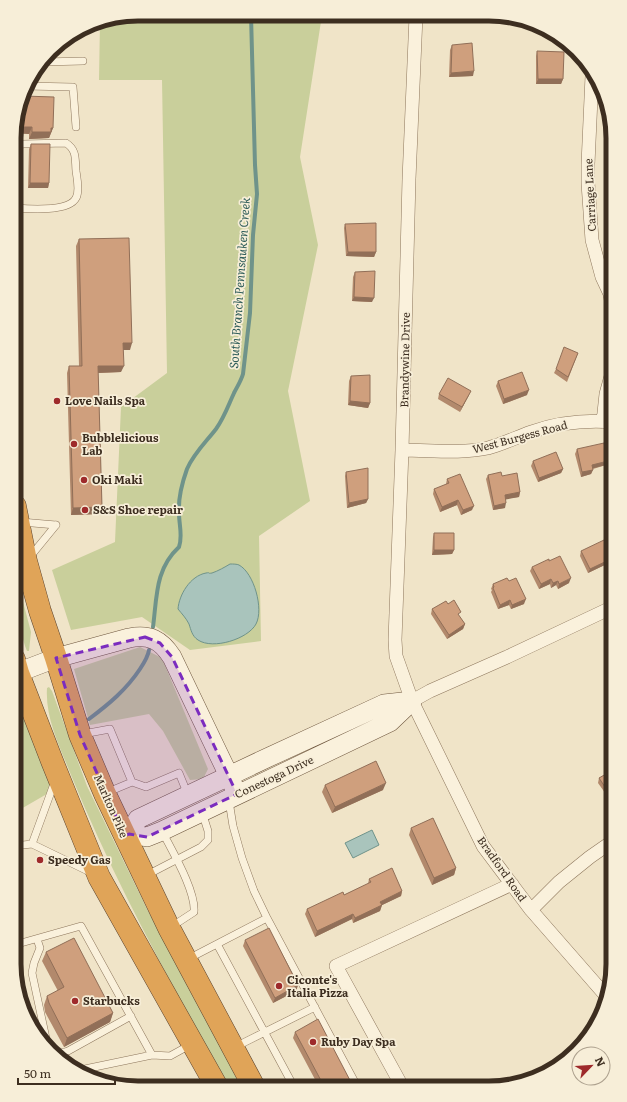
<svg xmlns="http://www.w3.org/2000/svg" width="627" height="1102" font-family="Literata,serif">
<rect width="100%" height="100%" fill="#f0e4c8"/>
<!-- green -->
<path fill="#c9cf9b" d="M138,14l184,1 -22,142 18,88 -30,146 22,110 -51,35 2,105 -71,9 -48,-33 -71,13 -19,-60 63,-28 6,-135 46,-34 -5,-293h-63l1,-58z
M14,568l17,64 -2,19h-2l-2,-5 -11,-38z
M140,647l22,11 46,111 -5,10 -13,1 -27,-49 -14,-17 -59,11 -16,-56z
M49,687l3,4 35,95 60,123 61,112 33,66h-13c-56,-102 -113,-204 -157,-312 -11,-28 -26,-57 -24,-87z
M14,700l8,10 30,81 -38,22z"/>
<!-- water -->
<path fill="#a9c4bc" stroke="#6f938a" d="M230,564c3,0 7,0 9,1 15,8 25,44 17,59 -8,15 -43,26 -58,16 -6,-4 -7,-10 -9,-16 -3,-6 -7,-10 -11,-15 1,-14 12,-33 28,-36 5,-1 1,1 6,0 6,-2 13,-6 18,-9z
M372,830l7,15 -26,13 -8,-15z"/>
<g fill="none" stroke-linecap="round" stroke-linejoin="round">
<!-- stream -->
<path stroke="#6f938a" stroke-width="4" d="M153,627c4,-30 2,-58 26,-80 4,-11 0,-22 0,-34 -1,-15 3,-30 8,-44 7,-16 19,-27 29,-40 8,-11 12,-23 18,-36 3,-6 7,-12 9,-19l7,-61 3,-78 4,-41 -2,-29 -4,-150
M89,719c20,-15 37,-29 51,-50 4,-6 8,-12 9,-19"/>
<!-- lane casing -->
<g stroke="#8d765c" stroke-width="8">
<path id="lane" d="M43,62l40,-1
M26,86l47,1 3,40
M15,208c14,1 54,4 61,-10 4,-7 1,-20 0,-27 -1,-12 1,-21 -10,-28l-43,1 -8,2
M15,249l1,-1h-1
M21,522l35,3
M29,558l27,-33
M83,734l27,-5 22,53
M108,792l24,-10 14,5 33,-14 9,22
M229,801l4,25 9,32 12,33 13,27
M162,831c10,20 34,60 32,81l-23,15
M32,844l23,-63
M14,846l18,-2 60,29
M147,875l54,-28 7,-7v-9l-6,-19
M37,939l3,9 -6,15 -2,10 15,70c5,8 12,11 21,8l63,-35
M217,944l77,143
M14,945l67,-19 71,129 18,1 20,-11
M188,959l79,-41 91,170
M235,1047l80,-40
M80,1070l72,-15"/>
</g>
<!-- street casing -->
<g stroke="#8d765c" stroke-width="14">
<path id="street" d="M416,16l-7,163 -7,271 -7,190 1,16 16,45 71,145 48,64 76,87
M592,76l-4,88v19l4,57 10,37 8,17 3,18
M603,422l3,-28 7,-25
M402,450c29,0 58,4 86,-2 15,-4 29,-11 43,-16 26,-9 55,-12 82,-10
M412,701l18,-10 77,-34 106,-50
M531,910l28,-28 31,-25 23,-16
M403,1088l-67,-122 176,-82"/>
</g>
<!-- secondary casing -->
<g stroke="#6f573f" stroke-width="20">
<path id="secondary" d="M14,674l42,-16 73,-20c21,-4 32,2 43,19l57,119 8,18
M129,834l18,3 15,-6 228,-109 22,-21
M125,836l4,-2 9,-15 131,-62 115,-53 28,-3"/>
</g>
<!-- highway casing -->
<g stroke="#5b4430" stroke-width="23">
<path id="highway" d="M15,506l11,55 14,50 16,47 24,77 25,59 64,134 85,159
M14,659l4,14 34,88 47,116 118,210"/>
</g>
<!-- lane -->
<use href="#lane" stroke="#faf1dc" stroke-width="7"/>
<!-- street -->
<use href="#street" stroke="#faf1dc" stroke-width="13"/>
<!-- secondary -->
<use href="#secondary" stroke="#faf1dc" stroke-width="19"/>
<!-- highway -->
<use href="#highway" stroke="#e0a458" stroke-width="22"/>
</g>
<!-- wall -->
<path fill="#b2896c" d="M452,45l21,31 -24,1 1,-27z
M537,51l26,28 -2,5h-25v-28z
M15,122l38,6 -4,10 -20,1v-5l-14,-1z
M31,144l18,39 -1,5h-20l1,-39z
M345,224l31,28 -2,5 -28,-1 -2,-28z
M79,239l51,111h-7l-2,22 -23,1 4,134 -2,7 -29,1 -4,-142 2,-7h10l-3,-120z
M355,272l17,30 -20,-1 1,-24z
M578,353l-11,29 -13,-9 2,-4z
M351,376l19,27 -2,5 -20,-3 1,-24z
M498,381l29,14 -24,9 -7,-18z
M439,394l30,1 -9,17 -22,-13z
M577,449l29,16 -13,4 -2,5 -10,3 -6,-23z
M533,461l30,8 -2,4 -23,9 -7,-16z
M346,472l22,27 -2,4 -19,5 -2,-32z
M488,475l14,1 18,16 -1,5 -14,2v9l-12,2 -7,-31z
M447,479l25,31 -11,5 -4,-10 -17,7 -7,-18 1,-5 12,-4v-1z
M434,533l20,17 -2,4 -20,1 1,-18z
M581,551l32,7 -2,4 -23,11 -8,-17z
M532,567l37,16 -11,6 -2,-4 -5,3 -1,-4 -11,5 -9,-18z
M509,581l15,23 -13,5 -2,-4 -11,4 -7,-17 1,-2 -1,-1 2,-5z
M448,604l11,12 6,8 -2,5 -16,10 -16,-25 1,-5z
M613,770v25l-5,2 -10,-14 1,-5z
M325,785l58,5 -51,23 -10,-21z
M411,828l45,40 -2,7 -22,10 -23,-50z
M369,879l33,12 -1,5 -19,9 -2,6 -27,12 -1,-4 -37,18 -10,-23 2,-5 37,-14 24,-11z
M245,940l53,45 -2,6 -23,12 -30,-57z
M46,952l67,61 -3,9 -46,25 -19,-35 -1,-7 3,-9 11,-5 -16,-30z
M295,1032l59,56 -35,-1 -26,-49z"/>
<!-- shaded-wall -->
<path fill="#916f58" d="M355,15l26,1 -2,4h-25z
M70,36l-1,4h-5z
M474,71l-1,5 -24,1 2,-4z
M538,79h25l-2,5h-25z
M15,127h17l-3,7 -14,-1z
M51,128h2l-4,10 -20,1 3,-7z
M30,183h19l-1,5h-20z
M348,252h28l-2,5 -28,-1z
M354,297l20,1 -2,4 -20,-1z
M123,343h9l-2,7h-9z
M98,366h26l-3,6 -25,1z
M529,390l-2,5 -24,9 1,-5z
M471,391l-2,4 -9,17 2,-5z
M350,401l20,2 -2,5 -20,-3z
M608,461l-2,4 -16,4 2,-4z
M563,469l-2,4 -23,9 1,-4z
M593,470l-2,4 -10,3 1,-5z
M520,492l-1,5 -16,3 2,-5z
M368,499l-2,4 -19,5 2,-5z
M458,500l-1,5 -17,7 2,-5z
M506,503l-1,5 -12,2 1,-4z
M474,506l-2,4 -11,5 2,-5z
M102,507l-2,7 -29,1 2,-7z
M434,550h20l-2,4 -20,1z
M613,558l-2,4 -23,11 2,-4z
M571,578l-2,5 -11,6 1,-5z
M551,579l-1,5 -11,5 2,-5z
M558,581l-2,4 -5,3 2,-5z
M526,599l-2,5 -13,5 1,-4z
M510,600l-1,5 -11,4 2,-4z
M465,624l-2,5 -16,10 2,-4z
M386,783l-3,7 -51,23 3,-6z
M613,791v4l-5,2 1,-4z
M456,868l-2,7 -22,10 2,-7z
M402,891l-1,5 -23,11 2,-5z
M382,905l-2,6 -27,12 2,-5z
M353,914l-1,5 -37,18 2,-6z
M298,985l-2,6 -23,12 2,-5z
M113,1013l-3,9 -46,25 3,-9z"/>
<!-- building -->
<path fill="#cf9f7d" stroke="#916f58" d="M472,43l2,28 -23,2 1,-28z
M537,51l27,1 -1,27h-25z
M23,96l31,1 -1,31h-2v4h-19v-5h-17v-5z
M31,144h19l-1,39h-19z
M376,223v29h-28l-3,-28z
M129,238l3,105h-9l1,23h-26l4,141 -29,1 -4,-142h13l-3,-127z
M375,271l-1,27 -20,-1 1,-25z
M564,347l14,6 -10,24 -12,-8z
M522,372l7,18 -25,9 -6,-18z
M370,375v28l-20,-2 1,-25z
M448,378l23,13 -9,16 -23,-13z
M604,443l4,18 -16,4 1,5 -11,2 -5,-23z
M556,452l7,17 -24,9 -6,-17z
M368,468v31l-19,4 -3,-31z
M501,472l1,4 15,-3 3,19 -15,3 1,8 -12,3 -6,-31z
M460,474l14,32 -11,4 -5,-10 -16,7 -8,-18 15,-6 -2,-4z
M434,533h20v17h-20z
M604,540l9,18 -23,11 -9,-18z
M560,556l11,22 -12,6 -1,-3 -5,2 -2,-4 -10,5 -9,-17 17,-8v2z
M507,578l2,3 7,-3 10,21 -14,6 -2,-5 -10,5 -7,-17 1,-1 -1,-3z
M454,600l7,12 -3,2 7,10 -16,11 -17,-26 14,-8 2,3z
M376,761l10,22 -51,24 -10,-22z
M613,770v21l-4,2 -10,-15z
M433,818l23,50 -22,10 -23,-50z
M392,868l10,23 -22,11 2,3 -27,13 -2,-4 -36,17 -10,-22 36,-17 1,3 27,-13 -2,-3z
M269,928l29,57 -23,13 -30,-58z
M74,938l39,75 -46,25 -18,-35 -2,-7 17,-9 -18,-35z
M318,1019l36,69h-29l-30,-56z"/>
<!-- marked area -->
<path fill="#7b2cbf" fill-opacity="0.2" stroke="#7b2cbf" stroke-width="3" stroke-dasharray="8 5" stroke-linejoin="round" d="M145,637l15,6 12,14 65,137 -90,43 -18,-3 -4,2 -45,-101 -24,-77z"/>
<!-- markers -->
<g fill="#9e2a2b" stroke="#f7eed8" stroke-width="1.5">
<circle cx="57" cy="401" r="4"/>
<circle cx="74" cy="444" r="4"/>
<circle cx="84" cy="480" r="4"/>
<circle cx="85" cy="510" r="4"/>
<circle cx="40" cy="860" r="4"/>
<circle cx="279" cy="986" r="4"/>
<circle cx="75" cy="1001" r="4"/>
<circle cx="313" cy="1042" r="4"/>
</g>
<g text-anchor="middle" stroke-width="3.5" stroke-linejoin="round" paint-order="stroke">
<!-- street labels -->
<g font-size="11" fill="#3d2e20" stroke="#f7eed8">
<text transform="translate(590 195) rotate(-93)" y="4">Carriage Lane</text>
<text transform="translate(405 360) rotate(-89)" y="4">Brandywine Drive</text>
<text transform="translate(520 437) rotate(-15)" y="4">West Burgess Road</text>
<text transform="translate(274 777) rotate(-25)" y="4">Conestoga Drive</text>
<text transform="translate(111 806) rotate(66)" y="4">Marlton Pike</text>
<text transform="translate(502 869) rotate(55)" y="4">Bradford Road</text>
</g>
<!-- poi labels -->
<g font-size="11" font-weight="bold" fill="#3d2e20" stroke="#f7eed8" text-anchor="start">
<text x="65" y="405">Love Nails Spa</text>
<text x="82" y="442">Bubblelicious<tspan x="82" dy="13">Lab</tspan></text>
<text x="92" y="484">Oki Maki</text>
<text x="93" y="514">S&amp;S Shoe repair</text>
<text x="48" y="864">Speedy Gas</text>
<text x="287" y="984">Ciconte's<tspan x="287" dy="13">Italia Pizza</tspan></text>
<text x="83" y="1005">Starbucks</text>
<text x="321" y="1046">Ruby Day Spa</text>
</g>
<!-- water labels -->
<g font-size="12" font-style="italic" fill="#2f5d5a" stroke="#f7eed8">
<text transform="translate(240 283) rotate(-86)" y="4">South Branch Pennsauken Creek</text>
</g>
</g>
<!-- crop -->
<path d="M0 0H627V1102H0ZM138 21H489A117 117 0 0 1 606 138V964A117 117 0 0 1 489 1081H138A117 117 0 0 1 21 964V138A117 117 0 0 1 138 21Z" fill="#f7eed8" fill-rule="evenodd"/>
<path fill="none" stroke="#3d2e20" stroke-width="5" d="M138 21H489A117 117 0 0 1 606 138V964A117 117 0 0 1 489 1081H138A117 117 0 0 1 21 964V138A117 117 0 0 1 138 21Z"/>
<!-- north arrow -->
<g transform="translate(591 1066) rotate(65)"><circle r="19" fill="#f7eed8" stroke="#ada18e"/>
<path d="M0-3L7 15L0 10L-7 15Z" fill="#9e2a2b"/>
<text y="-6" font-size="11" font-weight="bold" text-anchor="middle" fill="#3d2e20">N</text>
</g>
<!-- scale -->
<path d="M18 1078v6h97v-6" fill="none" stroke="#3d2e20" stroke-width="2"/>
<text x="24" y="1078" font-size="12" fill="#3d2e20" stroke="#f7eed8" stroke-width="3" paint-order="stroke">50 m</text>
</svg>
